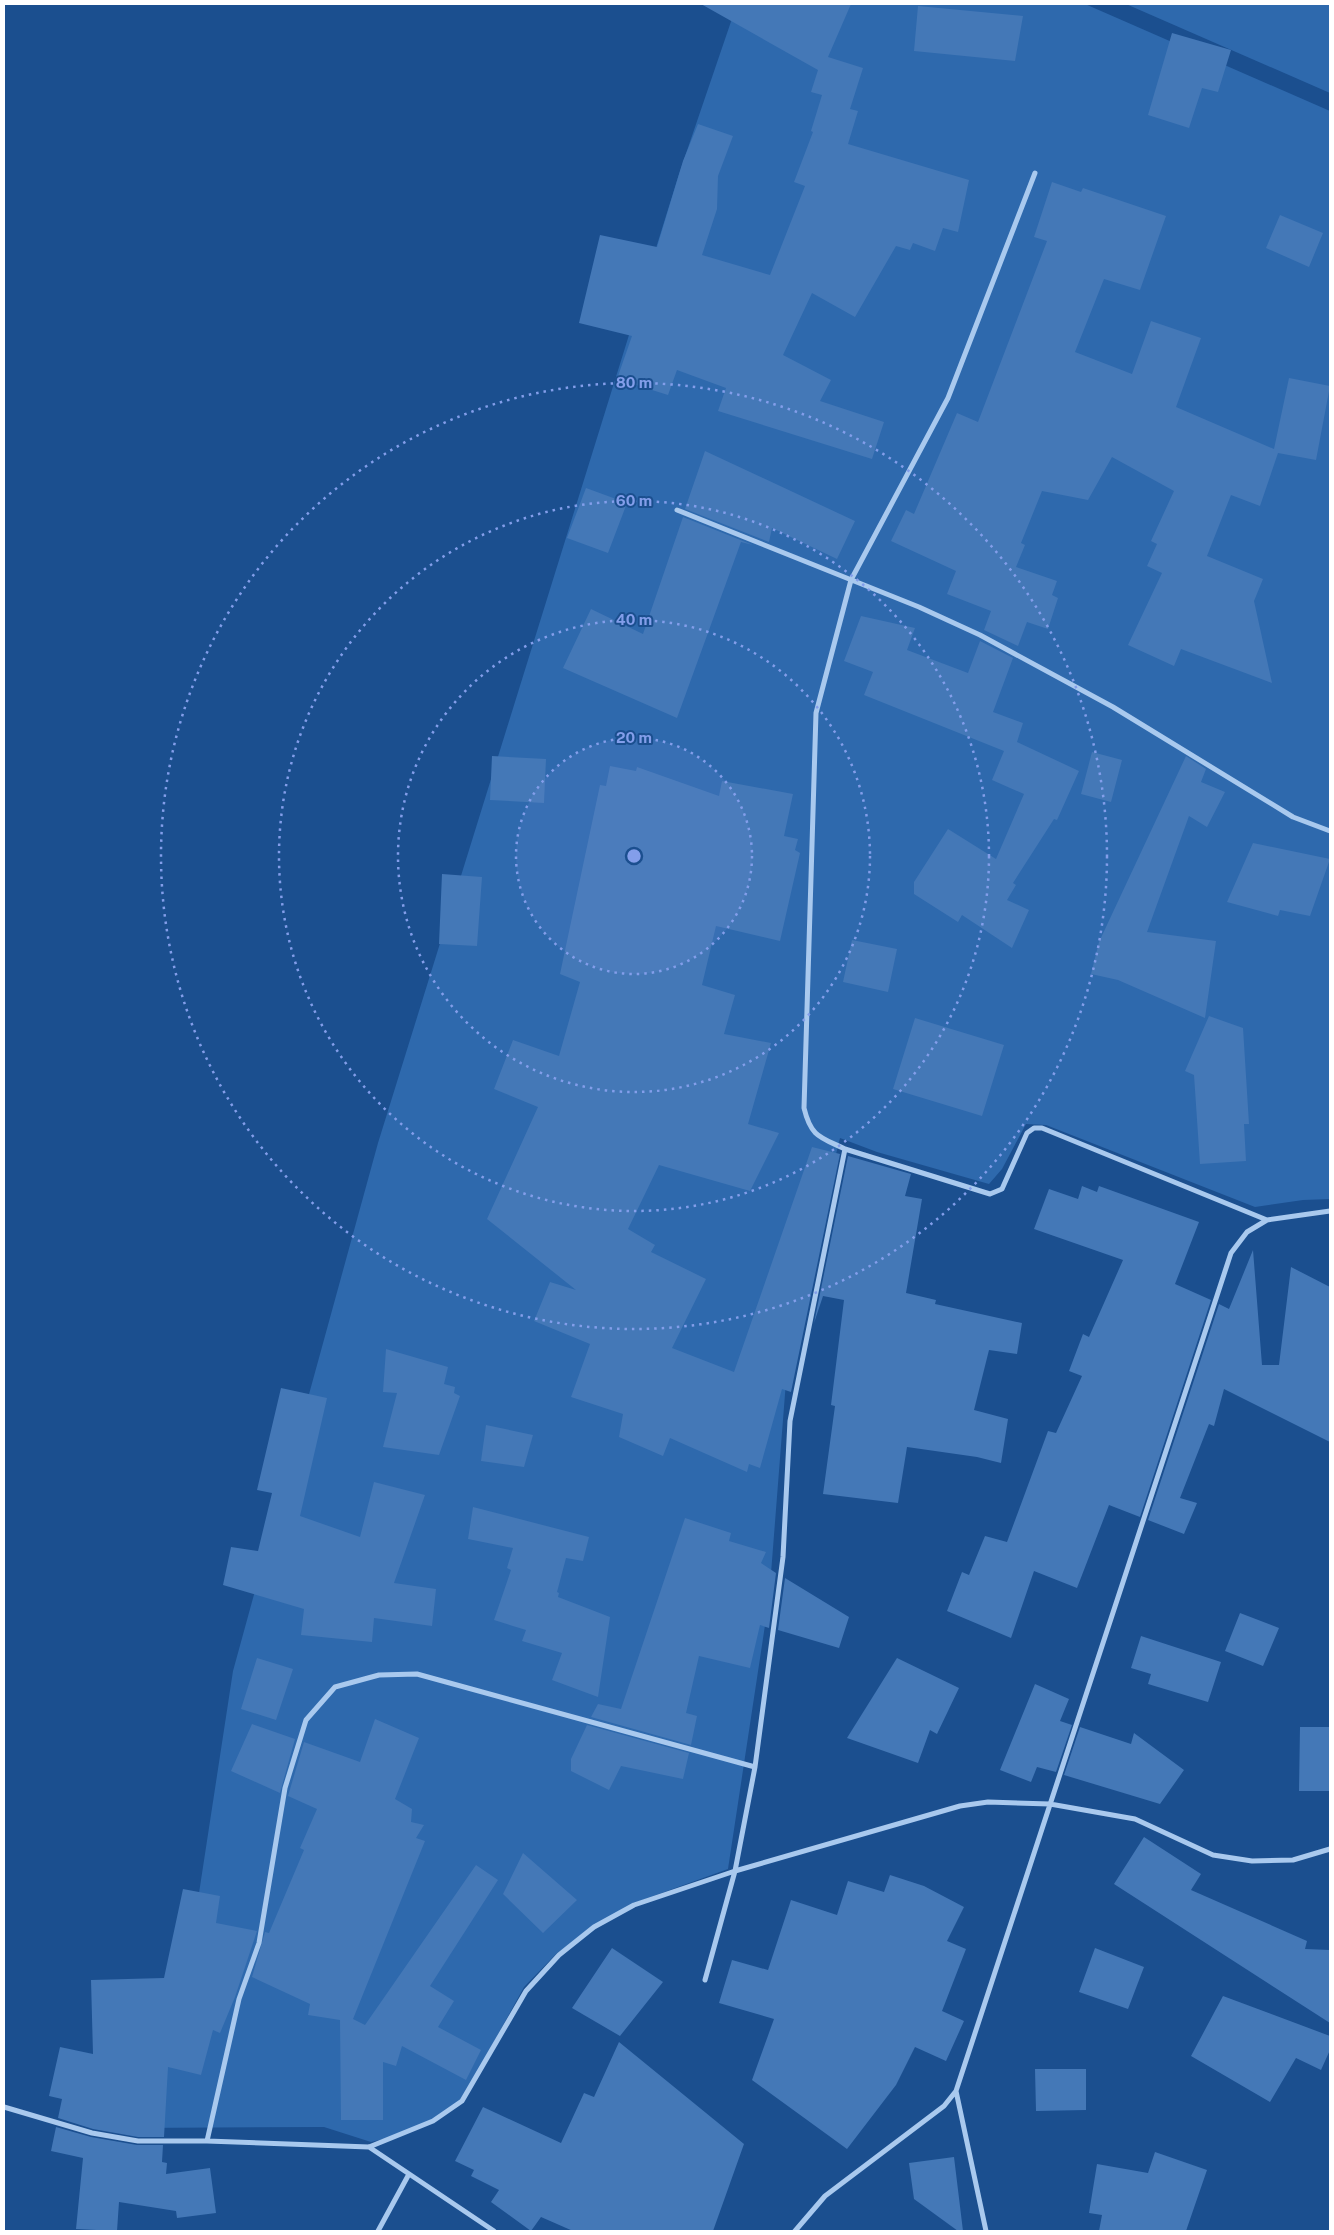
<svg xmlns="http://www.w3.org/2000/svg" width="1334" height="2235" font-family="'Public Sans',sans-serif">
<rect width="100%" height="100%" fill="#1b4f8f"/>
<!-- green -->
<path fill="#2e69ad" d="M737,4h348l245,107v1088l-27,1 -48,7 -209,-82 -20,-1 -24,45 -13,15 -112,-32 -37,-14 -51,205 -20,256 -41,270 -94,34 -77,50 -33,34 -62,113 -28,20 -33,15 -30,7 -47,-15 -191,1 53,-150 47,-307 145,-528 301,-969z
M1126,4h204v89z"/>
<!-- building -->
<path fill="#4478b7" d="M701,4h150l-23,53 35,11 -13,41 8,2 -10,33 121,36 -11,52 -15,-4 -8,23 -22,-8 -3,7 -14,-4 -41,71 -43,-24 -29,62 48,25 -11,21 64,21 -12,37 -154,-48 8,-23 -49,-18 -9,25 -51,-16 15,-43 -53,-13 21,-88 57,12 26,-86 15,-37 35,12 -15,40 -1,33 -15,46 68,20 35,-89 -11,-4 19,-50 -2,-1 11,-36 -11,-3 7,-22z
M918,6l105,10 -8,45 -101,-10z
M1172,33l59,17 -13,42 -16,-4 -13,40 -41,-13z
M1052,182l29,10 2,-4 83,28 -26,74 -36,-11 -29,73 57,22 19,-53 50,17 -25,69 98,42 15,-71 41,8 -14,74 -38,-7 -18,53 -29,-11 -24,61 56,23 -9,22 18,82 -91,-34 -7,17 -46,-21 34,-72 -15,-7 10,-22 -6,-3 23,-50 -62,-34 -24,43 -46,-9 -21,52 4,2 -9,22 41,14 -5,14 6,3 -10,31 -21,-7 -9,24 -34,-16 7,-19 -44,-17 9,-23 -65,-30 15,-31 8,4 43,-101 21,9 69,-181 -13,-4z
M1280,215l43,18 -14,34 -43,-19z
M705,451l150,70 -18,38 -65,-31 -3,14 -84,-33z
M586,488l41,15 -19,50 -41,-15z
M683,517l70,28 -12,-3 -64,176 -114,-50 28,-59 52,25z
M861,616l54,12 -8,22 61,23 12,-32 33,17 -20,54 30,11 -6,19 62,29 -22,49 -3,-1 -41,64 3,2 -9,15 22,10 -17,38 -50,-33 -4,7 -44,-28v-12l34,-53 48,30 28,-65 -32,-14 12,-29 -140,-56 9,-23 -29,-11z
M1092,752l30,8 -11,42 -30,-8z
M492,756l54,3 -2,44 -54,-3z
M1186,756l20,13 -5,13 24,10 -18,35 -18,-11 -42,116 69,9 -11,77 -87,-38 -27,-6 8,-32z
M610,766l26,5 1,-4 82,29 3,-15 71,13 -9,42 14,3 -3,11 5,3 -20,88 -64,-15 -14,59 33,10 -11,39 47,9 -23,81 31,9 -29,58 -91,-26 -31,64 27,16 -4,7 55,27 -34,69 62,24 78,-225 28,7 -49,238 -9,-3 -22,79 -11,-4 -2,8 -77,-34 -7,18 -44,-19 4,-23 -52,-17 19,-53 -56,-23 16,-39 26,8 -89,-71 51,-112 -44,-18 19,-49 46,16 21,-74 -20,-8 40,-189 6,1z
M1253,843l77,16 -20,57 -30,-6 -2,6 -51,-14z
M442,874l40,3 -5,69 -38,-2z
M852,940l45,9 -9,43 -45,-10z
M1209,1016l34,12 6,96h-5l2,37 -46,3 -6,-89 -9,-4z
M915,1018l89,27 -22,71 -89,-27z
M848,1156l63,18 -6,22 17,3 -16,94 30,7 -1,4 87,19 -5,31 -28,-4 -15,60 34,9 -7,44 -24,-6 -70,-10 -9,56 -75,-9 12,-88 -4,-1 13,-105 -21,-4 -9,27z
M1082,1186l15,6 2,-6 100,36 -24,62 36,16 -71,217 -31,-12 -32,83 -43,-17 -23,67 -64,-27 15,-39 7,3 16,-39 22,6 41,-111 8,2 26,-57 -13,-5 14,-37 6,3 34,-77 -89,-31 15,-40 29,10z
M1253,1250l9,115h17l12,-98 39,20v155l-106,-53 -10,37 -5,-2 -29,74 17,5 -13,31 -36,-14 71,-216 10,5z
M386,1349l62,18 -4,17 11,3 -1,6 6,3 -21,59 -56,-8 14,-54 -14,-1z
M281,1388l46,10 -27,118 60,21 14,-55 51,13 -31,88 42,6 -4,37 -58,-8 -2,24 -71,-7 3,-26 -81,-24 8,-38 27,4 14,-58 -15,-3z
M486,1425l47,10 -9,32 -43,-6z
M473,1507l116,30 -6,24 -17,-3 -9,34 2,1 -1,4 52,20 -12,80 -46,-17 10,-27 -40,-12 4,-11 -32,-10 17,-50 -4,-2 6,-20 -45,-9z
M685,1518l46,15 -2,8 37,11 -5,11 15,10 -7,55 -9,-3 -10,43 -51,-12 -13,57 11,3 -6,29 -100,-28 7,-13 23,5z
M785,1578l64,39 -10,31 -61,-18z
M1240,1613l39,15 -16,38 -38,-15z
M1141,1636l80,26 -13,40 -60,-18 3,-10 -20,-6z
M257,1658l36,11 -17,51 -35,-11z
M897,1658l62,30 -22,46 -7,-4 -12,33 -71,-25z
M1035,1684l34,15 -9,22 12,4 -16,47 -19,-5 -6,15 -31,-12z
M375,1719l44,19 -24,61 17,10 -1,13 13,3 -8,13 9,3 -72,178 12,6 111,-160 22,15 -68,106 24,15 -16,26 43,23 -15,30 -64,-34 -6,20 -13,-4v58h-42l-1,-100 -32,-5 2,-11 -58,-27 13,-45 4,1 35,-83 -4,-2 17,-39 -29,-13 16,-54 56,20z
M252,1724l43,15 -15,54 -49,-22z
M587,1725l102,28 -6,26 -62,-13 -12,24 -38,-19v-12z
M1080,1727l51,17 3,-11 50,37 -24,34 -96,-29z
M1300,1727h30v64h-31z
M1144,1837l57,37 -10,16 116,51 -2,8 25,1v73l-216,-139z
M523,1853l54,47 -34,33 -40,-39z
M890,1875l34,11 40,21 -17,34 19,8 -24,62 22,10 -18,40 -31,-14 -19,38 -49,64 -95,-69 22,-61 -55,-16 13,-43 36,10 23,-70 46,15 11,-34 36,11z
M183,1889l37,7 -4,27 41,8 -22,66 -15,36 -7,-3 -12,45 -33,-8 -4,70h-26l-45,-8 -35,-11 4,-19 -13,-3 11,-49 33,7 -2,-74 73,-2z
M612,1948l51,34 -43,54 -48,-28z
M1095,1948l49,19 -16,42 -49,-17z
M1223,1996l107,40v14l-9,20 -25,-12 -26,44 -79,-46z
M619,2042l125,102 -31,87h-140l-32,-14 -10,14 -40,-29 8,-12 -28,-14 3,-6 -19,-9 28,-54 78,36 23,-50 10,4z
M1035,2069h51v41l-50,1z
M56,2127l35,10 46,8h26l-1,17 5,1 -1,11 44,-6 6,45 -39,5 -1,-7 -57,-9 -2,29 -41,-2 7,-71 -32,-7z
M1155,2152l52,18 -21,61h-87l3,-16 -13,-2 8,-49 51,9z
M954,2157l9,74h-5l-44,-32 -5,-36z"/>
<g fill="none" stroke-linecap="round" stroke-linejoin="round">
<!-- street -->
<path stroke="#a9c9ee" stroke-width="5" d="M677,510l242,97 61,28 133,72 180,110 37,14
M845,1149l145,45 12,-5 25,-56 7,-5h8l225,92
M705,1980l30,-109 20,-104 28,-210 7,-136 55,-272c-25,-12 -34,-12 -41,-41l12,-395 35,-133 97,-182 87,-225
M956,2091l30,140
M4,2107l88,26 46,8h69l162,6 64,-26 29,-20 64,-110 33,-36 35,-28 40,-22 101,-34 225,-65 28,-4 62,2 85,15 78,36 39,6 41,-1 37,-11
M207,2141l32,-142 20,-56 26,-155 21,-68 29,-33 44,-12 38,-1 338,93
M369,2147l125,84
M378,2231l31,-57
M795,2231l30,-35 119,-90 12,-15 275,-838 16,-21 20,-12 63,-9"/>
</g>
<!-- distance rings -->
<circle cx="634" cy="856" r="118" fill="#839eea" fill-opacity=".12"/>
<g fill="none" stroke="#839eea" stroke-width="2.5" stroke-dasharray="2.5 5">
<circle cx="634" cy="856" r="118"/>
<circle cx="634" cy="856" r="236"/>
<circle cx="634" cy="856" r="355"/>
<circle cx="634" cy="856" r="473"/>
</g>
<circle cx="634" cy="856" r="8" fill="#839eea" stroke="#1b4f8f" stroke-width="2.5"/>
<g font-size="15" text-anchor="middle" font-weight="bold" fill="#839eea" stroke="#1b4f8f" stroke-width="4" stroke-linejoin="round" paint-order="stroke">
<text x="634" y="388">80 m</text>
<text x="634" y="506">60 m</text>
<text x="634" y="625">40 m</text>
<text x="634" y="743">20 m</text>
</g>
<!-- border -->
<rect width="1334" height="2235" fill="none" stroke="#ffffff" stroke-width="10"/>
</svg>
